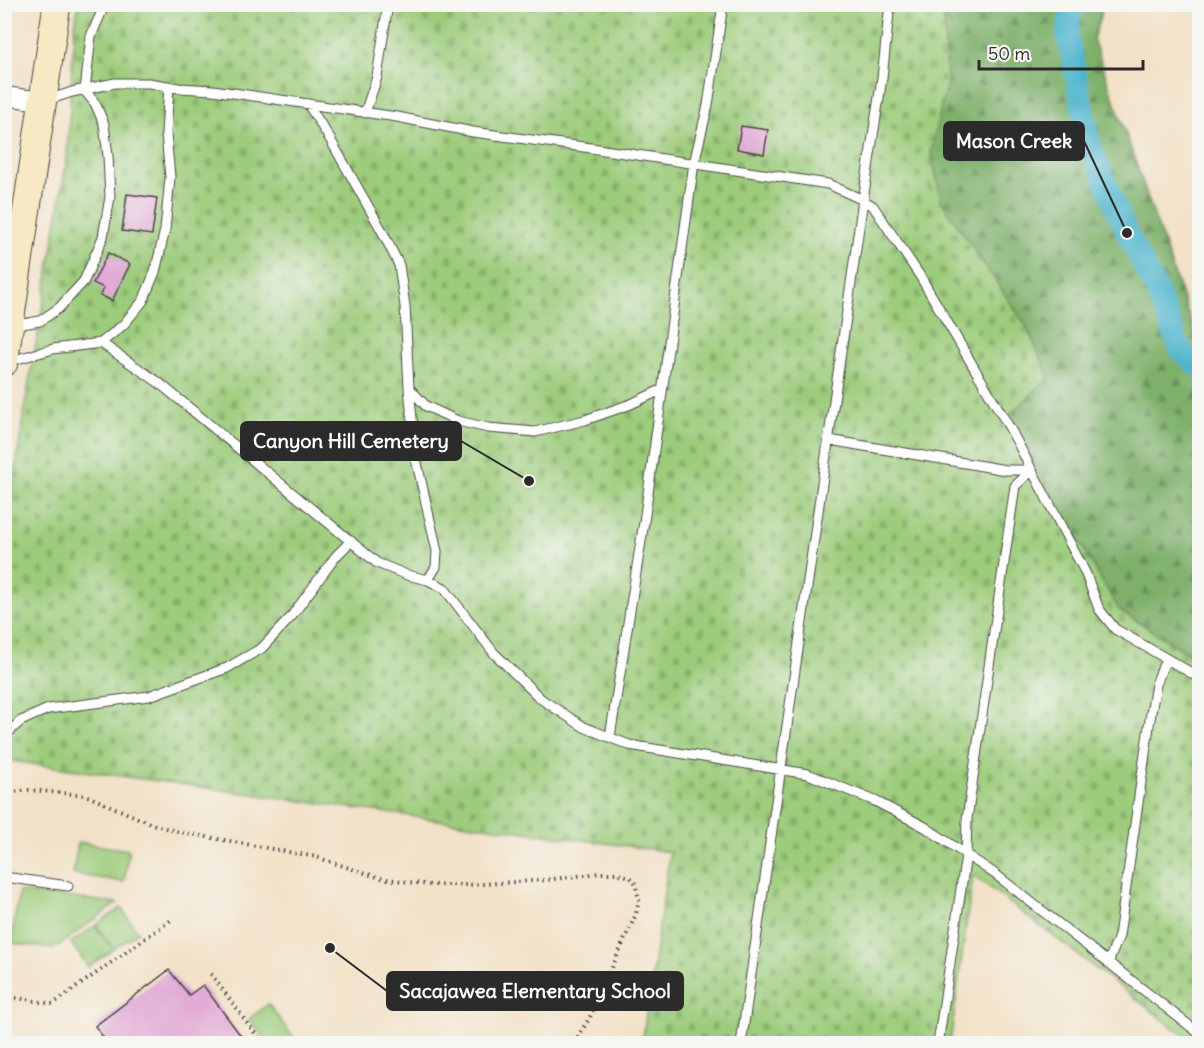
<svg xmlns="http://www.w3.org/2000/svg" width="1204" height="1048" font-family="Delius,sans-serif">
<defs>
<pattern id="forest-firs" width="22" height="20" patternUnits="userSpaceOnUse" patternTransform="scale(1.5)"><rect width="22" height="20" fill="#7eb06b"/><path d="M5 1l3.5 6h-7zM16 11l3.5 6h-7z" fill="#678f58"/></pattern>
<pattern id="cemetery-stones" width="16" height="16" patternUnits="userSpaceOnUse" patternTransform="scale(1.5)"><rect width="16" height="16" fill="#9dcc7b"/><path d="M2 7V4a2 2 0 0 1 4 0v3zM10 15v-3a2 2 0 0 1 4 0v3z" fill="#87af6a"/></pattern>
</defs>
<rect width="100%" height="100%" fill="#f6f6f2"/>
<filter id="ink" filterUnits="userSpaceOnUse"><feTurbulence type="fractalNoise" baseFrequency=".0167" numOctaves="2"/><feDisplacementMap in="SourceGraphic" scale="12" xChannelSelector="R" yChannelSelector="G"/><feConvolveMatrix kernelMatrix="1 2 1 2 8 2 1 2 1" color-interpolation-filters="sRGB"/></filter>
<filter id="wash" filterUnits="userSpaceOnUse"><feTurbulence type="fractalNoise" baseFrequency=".008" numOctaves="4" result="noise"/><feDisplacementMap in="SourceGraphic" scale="24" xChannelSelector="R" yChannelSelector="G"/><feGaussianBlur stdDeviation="1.35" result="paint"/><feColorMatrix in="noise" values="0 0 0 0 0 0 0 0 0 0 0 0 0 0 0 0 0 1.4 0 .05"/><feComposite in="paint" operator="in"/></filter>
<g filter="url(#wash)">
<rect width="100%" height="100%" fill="#f2e1c6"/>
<!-- forest -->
<path fill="url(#forest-firs)" stroke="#546e4b" stroke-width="1.5" d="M943,5h161l-11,34 106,306v315l-80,-50 -112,-193 42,-40 -23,-51 -85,-125 -10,-50 16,-69z"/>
<!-- cemetery -->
<path fill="url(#cemetery-stones)" stroke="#647c53" stroke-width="1.5" d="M78,5h865l4,77 -16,69 10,50 85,125 23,52 -42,39 112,193 80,50v383h-5l-221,-168 -23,168h-308l28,-191 -665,-92v-216l20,-140 21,-116 21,-130 7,-127z"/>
<!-- green -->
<path fill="#9dcc7b" stroke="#647c53" stroke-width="1.5" d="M78,842l51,8 -5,32 -51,-8z
M19,892l98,11 -63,46 -43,-6z
M121,908l17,24 -50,35 -17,-24 24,-17 17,22 -16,-23z
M268,1004l30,39h-30l-19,-24z"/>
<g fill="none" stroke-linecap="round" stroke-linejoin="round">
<!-- canal -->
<path stroke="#4fb5ce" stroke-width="22" d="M1073,4l-6,30 24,114 36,85 30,58 24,60 19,16"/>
</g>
<g id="blocks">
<!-- building -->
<path fill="#e1abd6" d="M741,126l27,4 -4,24 -27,-5z
M127,194l30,4 -5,37 -30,-4z
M108,253l22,11 -18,37 -12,-6 4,-7 -11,-5z
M169,970l20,25 14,-10 44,59h-139l-13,-18z"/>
</g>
</g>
<g filter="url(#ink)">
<use href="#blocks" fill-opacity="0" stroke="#494642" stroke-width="1.5"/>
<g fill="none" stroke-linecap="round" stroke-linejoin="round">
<!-- lane casing -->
<g stroke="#494642" stroke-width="11">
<path id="lane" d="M48,100l24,-8 43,-9h34l30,5 34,2 184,27 76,15 118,16 237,36 35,16 19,-122 8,-74
M308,104l22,35 51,90 18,36 6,41 4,82 7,71 21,92 -1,16 -8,13
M365,113l12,-36 11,-73
M11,326l29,-5 19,-13 25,-27 19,-44 7,-40 -2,-41 -4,-32 -9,-21 -10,-12 6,-55 14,-32
M101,343l57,39 219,181 30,12 21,5 16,8 50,65 47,46 43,28 45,18 179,29 67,27 50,26 70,47 205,160
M7,362l46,-13 48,-6 22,-18 20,-24 12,-29 10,-42 5,-53 -4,-43 3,-48
M409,388l17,18 32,15 30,7 47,4 50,-12 46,-16 30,-14
M829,440l177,30h26l-17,16 -48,333 -1,36 -28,189
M4,736l17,-15 27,-12 101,-13 78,-28 35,-20 29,-31 45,-61 15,-15
M610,737l34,-215 50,-359 14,-58 15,-101
M4,877l64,9
M1108,963l11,-27 31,-217 6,-35 10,-25
M741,1044l122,-844 10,6 47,70 92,156 73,140 14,37 16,20 85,49"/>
</g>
<!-- street casing -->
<g stroke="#494642" stroke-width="20">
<path id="street" d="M4,96l38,5"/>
</g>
<!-- secondary casing -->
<g stroke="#494642" stroke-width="29">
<path id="secondary" d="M4,363l53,-359"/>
</g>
<!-- path -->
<path stroke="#494642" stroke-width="4" stroke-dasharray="1.5 4.5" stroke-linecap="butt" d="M4,793l25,-3 56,5 67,29 23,7 141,26 64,21 50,7h38l78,-5 54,-7h17l13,4 5,5 4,18 -3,14 -47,105 -16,25
M211,974l52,70
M4,996l49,8 118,-84"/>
<!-- lane -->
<use href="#lane" stroke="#fff" stroke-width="9"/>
<!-- street -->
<use href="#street" stroke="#fff" stroke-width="18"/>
<!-- secondary -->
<use href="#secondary" stroke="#f6e9c3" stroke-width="27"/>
</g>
</g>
<!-- callouts -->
<path fill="none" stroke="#2b2b2b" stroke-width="2" d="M1127 233L1084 141M529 481L461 441M330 948L387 991"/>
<g fill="#2b2b2b" stroke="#f6f6f2" stroke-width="2">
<circle cx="1127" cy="233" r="6"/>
<circle cx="529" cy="481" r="6"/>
<circle cx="330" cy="948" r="6"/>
</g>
<g fill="#2b2b2b" stroke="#2b2b2b" stroke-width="2">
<rect x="944" y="122" width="140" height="38" rx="6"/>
<rect x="241" y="422" width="220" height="38" rx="6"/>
<rect x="387" y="972" width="296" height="38" rx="6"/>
</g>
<g font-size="20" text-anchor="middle" font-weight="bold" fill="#fff">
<text x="1014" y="148">Mason Creek</text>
<text x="351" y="448">Canyon Hill Cemetery</text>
<text x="535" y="998">Sacajawea Elementary School</text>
</g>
<!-- margin -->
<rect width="1204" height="1048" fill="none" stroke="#f6f6f2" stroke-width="24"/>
<!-- scale -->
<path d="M979 60v9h164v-9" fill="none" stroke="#2b2b2b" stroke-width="3"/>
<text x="988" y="60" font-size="18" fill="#2b2b2b" stroke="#f6f6f2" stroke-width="4.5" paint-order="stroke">50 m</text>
</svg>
